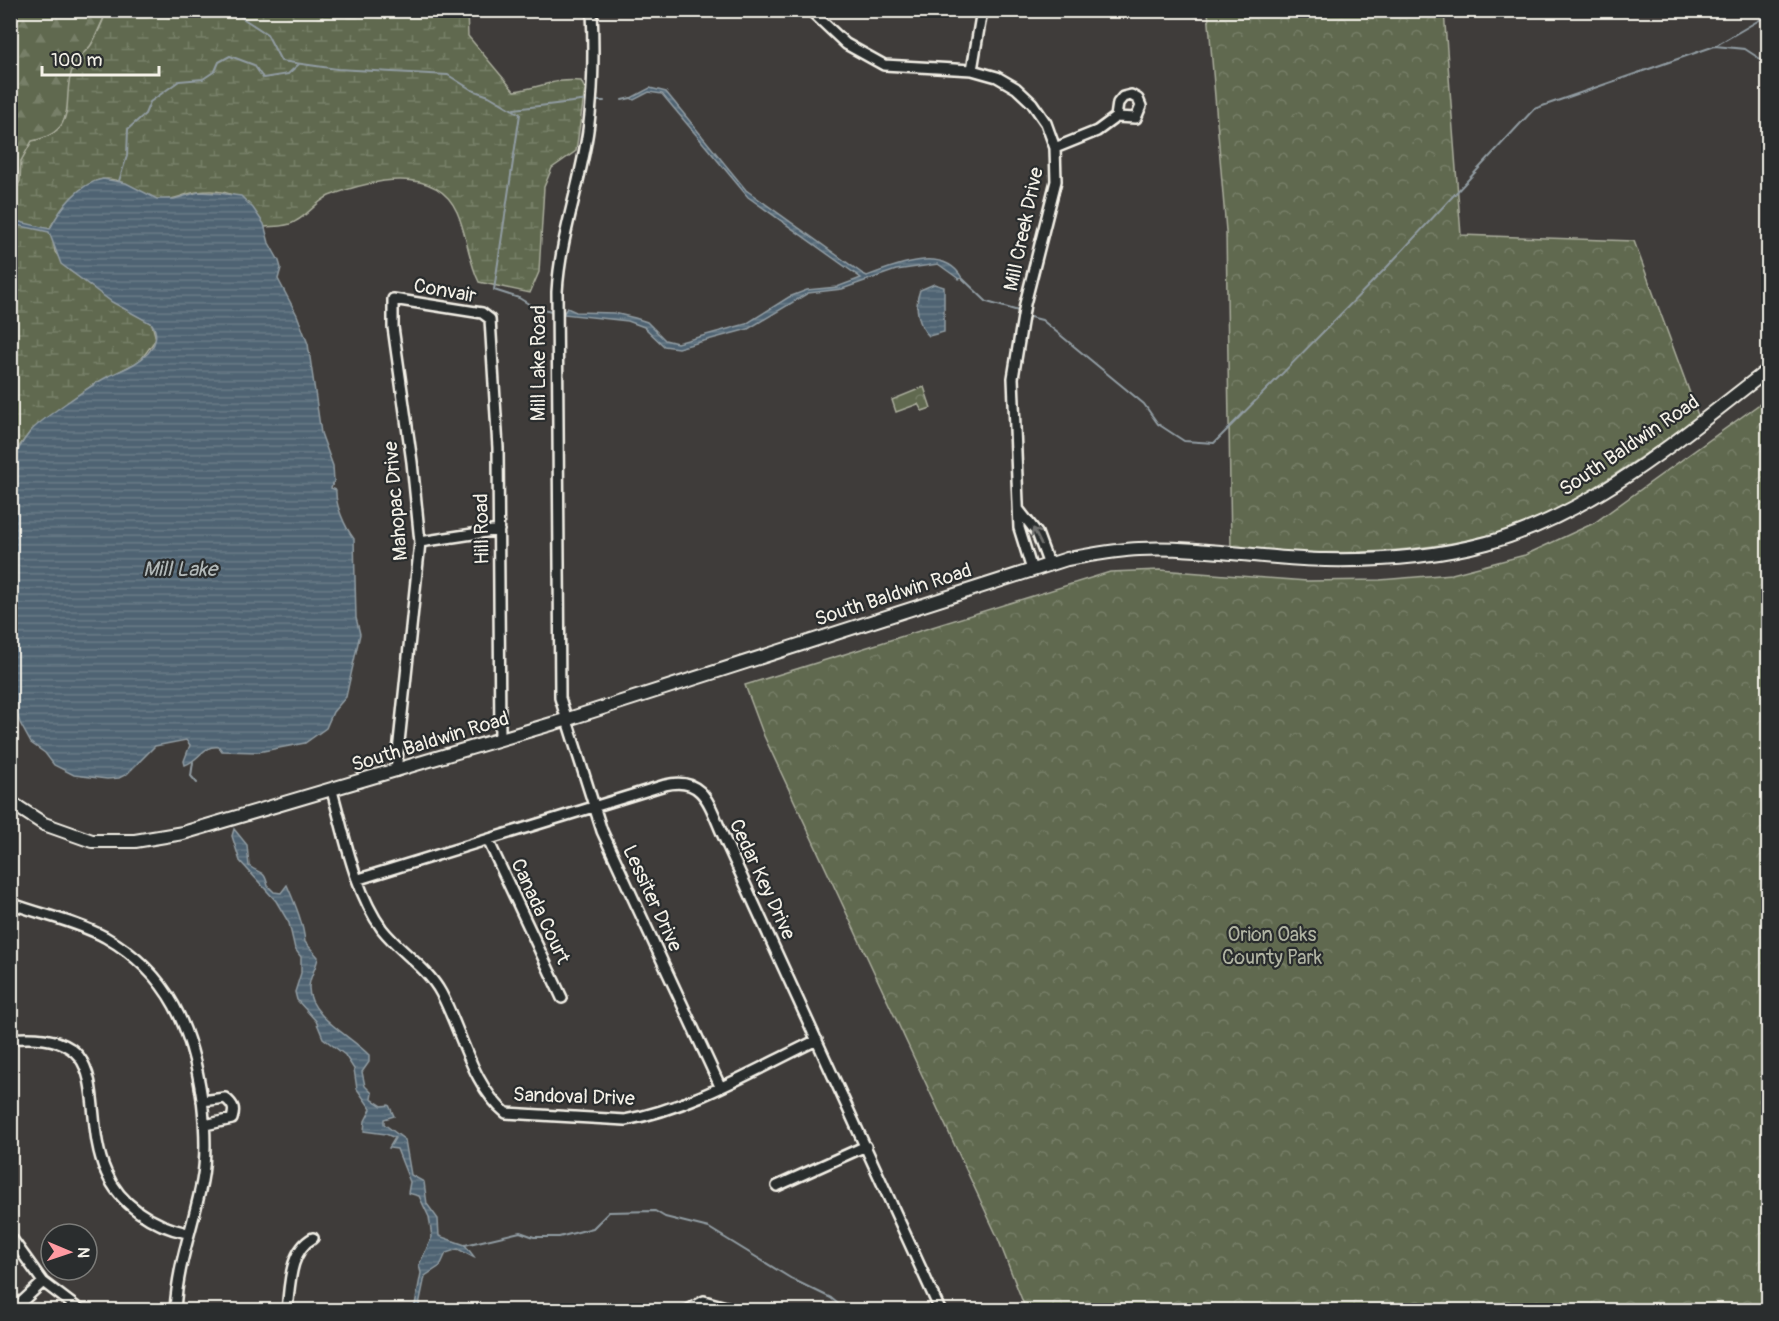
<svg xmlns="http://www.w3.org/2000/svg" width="1779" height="1321" font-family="Pangolin,sans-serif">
<defs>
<pattern id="forest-firs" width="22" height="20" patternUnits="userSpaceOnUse" patternTransform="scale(1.5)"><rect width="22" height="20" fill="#60694f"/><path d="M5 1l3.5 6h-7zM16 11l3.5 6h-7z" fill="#777f68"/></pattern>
<pattern id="wetland-marsh" width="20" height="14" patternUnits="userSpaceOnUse" patternTransform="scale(1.5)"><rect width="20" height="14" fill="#60694f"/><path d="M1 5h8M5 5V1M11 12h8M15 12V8" fill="none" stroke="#777f68"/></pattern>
<pattern id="park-crowns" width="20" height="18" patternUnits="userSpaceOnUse" patternTransform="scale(1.5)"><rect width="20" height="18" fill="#60694f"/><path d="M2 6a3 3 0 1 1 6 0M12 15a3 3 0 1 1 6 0" fill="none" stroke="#777f68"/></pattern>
<pattern id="water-rules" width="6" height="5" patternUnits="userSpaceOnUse" patternTransform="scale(1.5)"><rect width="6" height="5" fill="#4f6473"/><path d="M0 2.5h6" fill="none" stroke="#697b87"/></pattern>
</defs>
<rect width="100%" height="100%" fill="#3f3c3a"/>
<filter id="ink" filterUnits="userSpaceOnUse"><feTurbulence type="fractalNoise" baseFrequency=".0167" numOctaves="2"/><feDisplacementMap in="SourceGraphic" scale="12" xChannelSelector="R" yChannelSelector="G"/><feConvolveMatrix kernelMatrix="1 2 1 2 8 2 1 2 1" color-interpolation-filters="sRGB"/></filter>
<g filter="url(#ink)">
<!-- forest -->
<path fill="url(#forest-firs)" stroke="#aaad9c" stroke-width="1.5" d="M10,11h97l-16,35 -15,16 -6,17 -1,24 -6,22 -42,36 -1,20 -4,8 -5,1z"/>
<!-- wetland -->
<path fill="url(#wetland-marsh)" stroke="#aaad9c" stroke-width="1.5" d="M107,11h360l1,25 46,55c26,-3 41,-13 67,-10l4,8 -9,62 -24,17 -8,19 -5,85 -9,21 -51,-11c-11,-22 -12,-48 -22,-70 -22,-49 -89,-31 -128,-16 -13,6 -21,19 -33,25 -8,6 -21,5 -31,6 -16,-28 -35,-40 -68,-35 -14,2 -26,10 -41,7 -20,-5 -37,-27 -60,-18 -20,8 -33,27 -45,45l4,26 15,19 82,53 4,15 -16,22 -47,24 -62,46 -14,18 -6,19v-278l5,-1 4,-8 1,-20 11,-20c52,-11 26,-45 43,-78 4,-7 12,-12 16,-18 7,-11 11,-23 16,-34z"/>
<!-- park -->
<path fill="url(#park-crowns)" stroke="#aaad9c" stroke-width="1.5" d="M1208,11h236l17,224 173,6 65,177c-56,37 -110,77 -170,106 -13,7 -30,9 -44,12 -84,21 -169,18 -254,13l-5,-318z
M924,387l7,21 -9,3 -4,-7 -22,8 -4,-12z
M1768,398v912h-742l-29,-74 -233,-500 -19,-51 365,-113 50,-2 147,11 73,-1 72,-6 73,-19 69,-32z"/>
<!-- water -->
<path fill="url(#water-rules)" stroke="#919ca2" stroke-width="1.5" d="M650,88l16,4 80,98 117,84 4,2c28,-11 77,-31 95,2l-3,1 -21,-15 -42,6 -54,19 -34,4 -60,36 -70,19 -14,-2 -20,-19 -16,-6 -65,-7 4,-6 9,4 38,1 21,5 12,4 18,18 12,3 69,-19 43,-27 18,-7 30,-3 24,-9 -113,-81 -86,-103 -13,-2 -15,8 -3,-2z
M103,179l23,4 31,16h17l25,-7 19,1 23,3 12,12 11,16 5,19 10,18 2,7 -3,11 19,36 11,29 13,89 12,33 1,15 -3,7 5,2c-1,15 9,37 18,49l2,79 4,16 -14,63 -13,15 -7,16 -21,15 -47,9 -36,-1 -3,-4c-17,-2 -19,13 -34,18l-1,-4 6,-16 -4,-5 -31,6 -28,28 -8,4 -12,1 -33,-4 -20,-10 -9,-12 -14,-10 -11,-20 -10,-31v-224c5,-13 11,-25 20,-36 10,-12 60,-46 75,-54 15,-8 31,-12 43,-25 8,-9 11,-18 4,-29l-40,-22 -51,-38 -12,-32 -38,-8v-4l39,9c10,-21 29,-46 53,-50z
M934,284l10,3v45l-15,4c-11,-10 -15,-32 -9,-46z
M234,829l13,16 2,21c12,9 15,3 19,20l6,6 7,1 6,-8c8,19 16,37 18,57l13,15c-1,11 -9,19 -9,31 0,28 42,48 60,67v7l-7,10 3,14 7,7 -1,6 11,7 7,-1 5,11 -10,3v5l21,16 6,35 13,7 3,22 11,15 1,17 26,9 10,13 -17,-9 -12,4 -6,13 -15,10 -7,34h-4l7,-37 -2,-8 13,-28 -3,-20 -10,-21 -11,-3 2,-11 -13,-33 -8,-1 6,-10 -9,-4 -22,-3 1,-10 6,-12 -14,-20 -3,-20 -9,-14 -22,-17 -7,-17 -19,-21 -2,-8 6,-19v-16l-6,-8 -6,-26 -13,-22 -36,-40 -8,-25z"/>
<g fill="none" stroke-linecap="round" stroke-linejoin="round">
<!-- stream -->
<path stroke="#919ca2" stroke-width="2" d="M230,10l37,24 14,27 56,8 111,6 24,15 17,6 31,18 -26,176 25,8 13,8 23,6
M1715,46l30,3 23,15
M622,100l9,-2
M595,101h9
M514,109l75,-9
M119,181l8,-25 1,-27 17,-15 5,-12 29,-21 24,-2 12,-8 4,-9 11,-6 24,9 9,13 25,-4 11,-10
M962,278l25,24 35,10
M1026,316l16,4 102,84 14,20 26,17 30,2 173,-176 147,-158 181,-63 53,-31
M193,762l-2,14 6,7
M465,1245l55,-13 14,5h25l34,-9 16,-16 46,-1 10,6 44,11 83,51 39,19 11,9 14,3"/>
<!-- street casing -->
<g stroke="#f4f1e8" stroke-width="14">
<path id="street" d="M592,10c2,45 2,89 -6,133 -9,51 -26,98 -29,149l3,406 42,133 118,255
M810,10l36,34 38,21 88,5 25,7 19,11 16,15 14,20 9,25 1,33 -31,123 -12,74 6,150 13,42
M972,70l10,-60
M1055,148l42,-17 19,-14 20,1 5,-12 -3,-7 -7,-4 -8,2 -5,6 -2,14
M1019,510l18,23 12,32
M420,542l79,-12
M396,771l24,-229 -8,-80 -19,-135v-28l89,14 8,6 8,129 2,291
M332,791c13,45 22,99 50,138 18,23 45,38 59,64 20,37 32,94 65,120l119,7c67,-12 131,-51 192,-80
M488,840l74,158
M359,879l306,-94c41,-10 45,24 60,55l215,470
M10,903c32,12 65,18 95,34 65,37 87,92 97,162 3,26 5,56 0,82 -9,47 -24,80 -27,129
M10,1039c110,-11 68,71 96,133 14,33 47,54 81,61
M202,1101l23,-3c9,7 10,11 7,21l-27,6
M777,1186l89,-40
M10,1236l33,46 37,28
M13,1310l30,-28
M287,1310c3,-24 2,-59 26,-72
M688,1310l16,-9 33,9"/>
</g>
<!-- secondary casing -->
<g stroke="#f4f1e8" stroke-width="16">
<path id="secondary" d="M10,802l34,22 48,17h43l48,-8 382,-113 502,-161c24,-4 48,-9 72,-10 62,-3 124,10 186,11 54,1 110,-3 162,-17 107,-29 196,-108 281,-173"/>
</g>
<!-- street -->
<use href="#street" stroke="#2a2d2e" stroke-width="9"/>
<!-- secondary -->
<use href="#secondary" stroke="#2a2d2e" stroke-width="12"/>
</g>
<!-- one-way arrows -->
<defs><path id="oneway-shaft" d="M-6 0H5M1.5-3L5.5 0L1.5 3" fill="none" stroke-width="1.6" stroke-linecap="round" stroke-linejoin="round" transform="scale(1.5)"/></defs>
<use stroke="#71726f" href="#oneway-shaft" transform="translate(1037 536) rotate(-117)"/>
</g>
<g text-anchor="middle" stroke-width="4.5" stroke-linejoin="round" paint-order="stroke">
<!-- street labels -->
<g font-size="20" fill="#f4f1e8" stroke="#2a2d2e">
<text transform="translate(1023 229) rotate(-78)" y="7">Mill Creek Drive</text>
<text transform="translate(445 290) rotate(10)" y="7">Convair</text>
<text transform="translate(538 363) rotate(-90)" y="7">Mill Lake Road</text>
<text transform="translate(1629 445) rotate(-34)" y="7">South Baldwin Road</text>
<text transform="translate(395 501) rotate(-95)" y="7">Mahopac Drive</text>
<text transform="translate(481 529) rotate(-91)" y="7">Hill Road</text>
<text transform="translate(893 594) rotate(-18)" y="7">South Baldwin Road</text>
<text transform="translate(430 741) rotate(-17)" y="7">South Baldwin Road</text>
<text transform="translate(763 879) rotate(65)" y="7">Cedar Key Drive</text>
<text transform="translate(653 898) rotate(65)" y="7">Lessiter Drive</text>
<text transform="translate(541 911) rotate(65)" y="7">Canada Court</text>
<text transform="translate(574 1096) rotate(2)" y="7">Sandoval Drive</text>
</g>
<!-- park labels -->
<g font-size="20" fill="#b1b4a3" stroke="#2a2d2e">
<text x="1272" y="941">Orion Oaks<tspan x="1272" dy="23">County Park</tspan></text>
</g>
<!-- water labels -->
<g font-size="21" font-style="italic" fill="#b2b9b9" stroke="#2a2d2e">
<text x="180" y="576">Mill Lake</text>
</g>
</g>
<!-- margin -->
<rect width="1779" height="1321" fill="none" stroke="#2a2d2e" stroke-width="36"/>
<rect x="18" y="18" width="1743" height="1285" fill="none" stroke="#f4f1e8" stroke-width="2" filter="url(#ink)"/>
<!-- north arrow -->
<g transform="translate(69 1252) rotate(92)"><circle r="28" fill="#2a2d2e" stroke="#7b7b78" stroke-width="1.5"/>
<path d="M0-4.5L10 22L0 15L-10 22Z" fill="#ff9aa2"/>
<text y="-9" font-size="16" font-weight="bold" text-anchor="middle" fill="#f4f1e8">N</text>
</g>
<!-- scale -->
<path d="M42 66v9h117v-9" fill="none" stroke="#f4f1e8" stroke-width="3"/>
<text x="51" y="66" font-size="18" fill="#f4f1e8" stroke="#2a2d2e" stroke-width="4.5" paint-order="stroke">100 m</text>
</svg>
